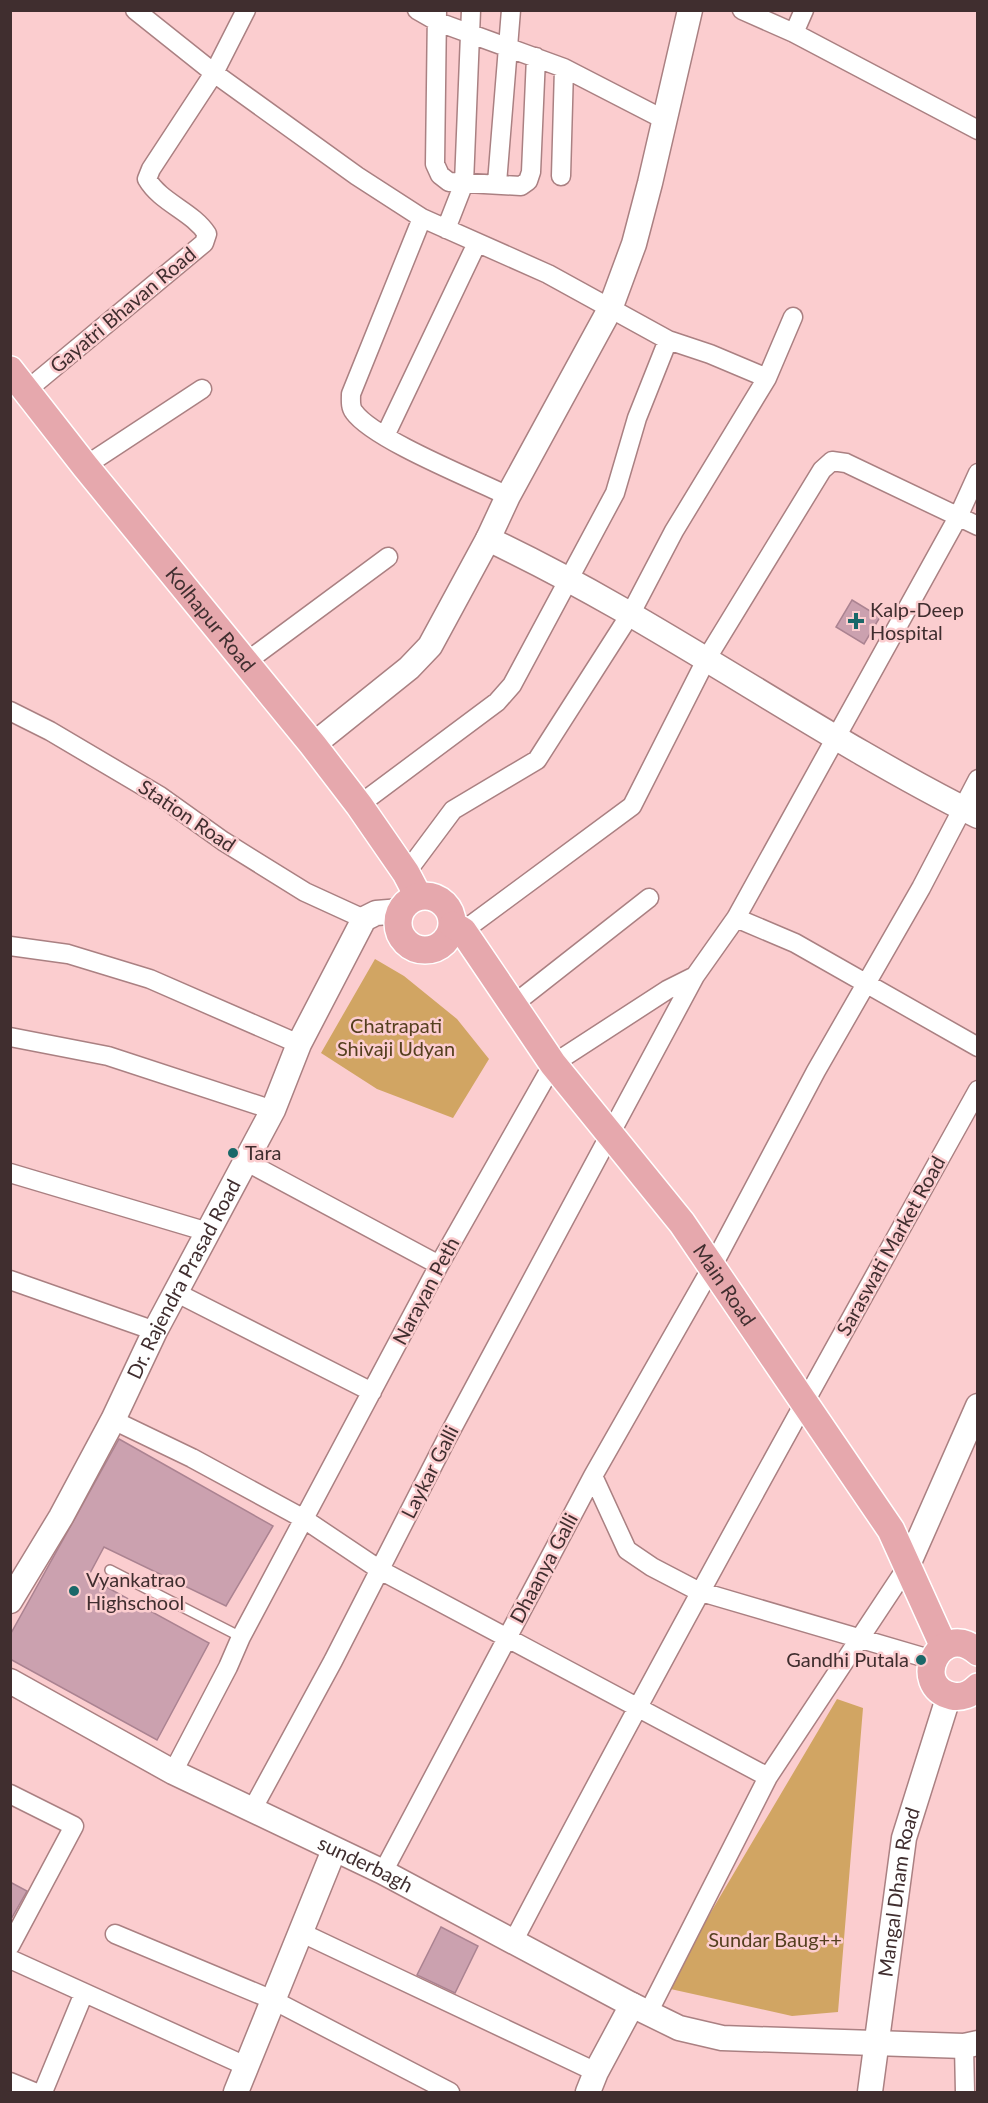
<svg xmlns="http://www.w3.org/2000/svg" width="988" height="2103" font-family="Lato,sans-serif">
<rect width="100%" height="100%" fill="#fbcdcf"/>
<!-- green -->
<path fill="#d1a563" d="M375,959l29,17 53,43 32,40 -36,59 -76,-29 -56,-36z
M837,1699l26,9 -25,304 -46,4 -126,-28z"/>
<!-- building -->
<path fill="#cba1af" stroke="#ab8391" stroke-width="1.5" d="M852,600l28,17 -16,27 -28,-17z
M119,1439l154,87 -47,80 -122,-59 -16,30 121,66 -52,97 -147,-81v-24z
M10,1882l17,9 -17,30z
M441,1927l37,19 -23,47 -38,-18z"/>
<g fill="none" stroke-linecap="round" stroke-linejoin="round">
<!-- lane casing -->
<g stroke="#aa8082" stroke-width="12">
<path id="lane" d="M110,1570l131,67"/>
</g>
<!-- street casing -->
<g stroke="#aa8082" stroke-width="21">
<path id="street" d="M135,10l79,63 143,103 65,42 126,56 120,66 42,14 57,24 -93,153 -43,82 -94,147 -84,50 -47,63
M417,10l21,12 126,46 99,51
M437,10l-2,154 5,11 9,7 72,4 7,-5 3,-9 5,-115
M742,10l52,23 184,97
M794,33l10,-23
M561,176l3,-108
M497,183l14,-173
M422,218l-71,176c0,6 -1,13 3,18 19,27 119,67 154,84
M446,229l18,-46 7,-173
M767,378l26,-61
M27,390l177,-147 3,-9c-15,-23 -46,-31 -60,-55l4,-10 63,-96 32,-63
M385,436l92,-193
M85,466l117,-77
M246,662l142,-105
M10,711l40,20 110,65 63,45 82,51 59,27
M359,805l138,-103 15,-17 103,-192 22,-75 31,-78
M736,918l59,25 183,104
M463,931l169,-125 75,-148 115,-188 10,-9 14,2 132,63
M10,946l58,8 82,25 149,65
M514,1004l135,-106
M10,1037l98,19 165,54
M245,1161l194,104
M10,1173l198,59
M10,1280l145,51
M175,1292l197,100
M113,1420l79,38 112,61 76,51 388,207
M593,1476l34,74 25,17 46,24 235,69
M173,1772l55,-105 13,-30 198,-372 114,-201 114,-74 28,-14
M10,1794l64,32 -64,120
M252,1810l81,-149 113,-221 249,-464 41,-58 222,-401 20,-44
M383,1872l210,-396 119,-209 104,-196 105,-183 57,-109
M300,1932l296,140
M115,1934l158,66 177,92
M514,1940c150,-286 307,-568 464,-850
M10,1959l238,108
M648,2013l120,-236 139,-210
M964,2046l1,46
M10,2082l24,10
M43,2092l41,-99"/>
</g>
<!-- secondary casing -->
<g stroke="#aa8082" stroke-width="27">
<g id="secondary">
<path d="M488,539c170,80 322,193 490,277"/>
<path d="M313,745l96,-77 21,-22 58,-107 20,-43 102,-187 24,-65 16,-61 40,-173"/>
<path d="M907,1567l71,-161"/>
<path id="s1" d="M10,1601l51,-84 52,-97 42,-89 118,-221 26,-66 65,-125 12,-6 25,-2"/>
<path id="s2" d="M10,1681l163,91 210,100 249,133 -36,67 -8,20"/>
<path d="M632,2005l47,23 43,10 242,8 14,-3"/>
<path d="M236,2092l98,-242"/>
<path id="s3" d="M870,2092l34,-254 45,-143"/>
</g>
</g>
<!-- primary casing -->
<g stroke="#fff" stroke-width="30">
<g id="primary">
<path id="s4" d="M10,370l75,96 228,279 46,60 47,68 12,23"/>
<circle cx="425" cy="923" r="27"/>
<path id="s5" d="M453,925l10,6 90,133 129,159 209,307 53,117"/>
<path d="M978,1652c-38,-33 -69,34 -26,44 9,2 19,-2 26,-9"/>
</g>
</g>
<!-- lane -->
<use href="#lane" stroke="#fff" stroke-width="9"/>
<!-- street -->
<use href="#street" stroke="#fff" stroke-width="18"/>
<!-- secondary -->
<use href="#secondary" stroke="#fff" stroke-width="24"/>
<!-- primary -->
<use href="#primary" stroke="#e6a8ad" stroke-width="27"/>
</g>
<!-- markers -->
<g fill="#1a6869" stroke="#fbcdcf" stroke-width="2">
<path d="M853 612h6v6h6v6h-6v6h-6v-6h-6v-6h6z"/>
<circle cx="233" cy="1153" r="6"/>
<circle cx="74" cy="1591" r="6"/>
<circle cx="921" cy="1660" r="6"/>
</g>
<g text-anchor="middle" stroke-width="5" stroke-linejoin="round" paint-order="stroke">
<!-- street labels -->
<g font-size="20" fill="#402e2f" stroke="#fbcdcf">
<text transform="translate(123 310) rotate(-40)" y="7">Gayatri Bhavan Road</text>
<text dy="7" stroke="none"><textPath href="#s4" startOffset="320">Kolhapur Road</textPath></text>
<text transform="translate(187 816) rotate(34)" y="7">Station Road</text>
<text transform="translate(891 1246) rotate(-61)" y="7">Saraswati Market Road</text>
<text dy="7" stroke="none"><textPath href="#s1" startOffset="366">Dr. Rajendra Prasad Road</textPath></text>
<text dy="7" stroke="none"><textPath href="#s5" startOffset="452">Main Road</textPath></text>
<text transform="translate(426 1291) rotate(-62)" y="7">Narayan Peth</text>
<text transform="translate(430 1472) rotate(-63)" y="7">Laykar Galli</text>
<text transform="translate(544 1568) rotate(-62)" y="7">Dhaanya Galli</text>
<text dy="7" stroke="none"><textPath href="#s2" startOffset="400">sunderbagh</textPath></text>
<text dy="7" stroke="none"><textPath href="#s3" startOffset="202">Mangal Dham Road</textPath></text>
</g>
<!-- poi labels -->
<g font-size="20" fill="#402e2f" stroke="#fbcdcf" text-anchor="start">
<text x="870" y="617">Kalp-Deep<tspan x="870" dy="23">Hospital</tspan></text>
<text x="245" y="1160">Tara</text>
<text x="86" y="1587">Vyankatrao<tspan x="86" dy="23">Highschool</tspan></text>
<text x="909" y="1667" text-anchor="end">Gandhi Putala</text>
</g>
<!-- park labels -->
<g font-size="20" fill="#543f1e" stroke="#fbcdcf">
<text x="396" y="1033">Chatrapati<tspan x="396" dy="23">Shivaji Udyan</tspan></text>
<text x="775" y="1947">Sundar Baug++</text>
</g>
</g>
<!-- border -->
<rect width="988" height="2103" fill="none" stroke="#402e2f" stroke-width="24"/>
</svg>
